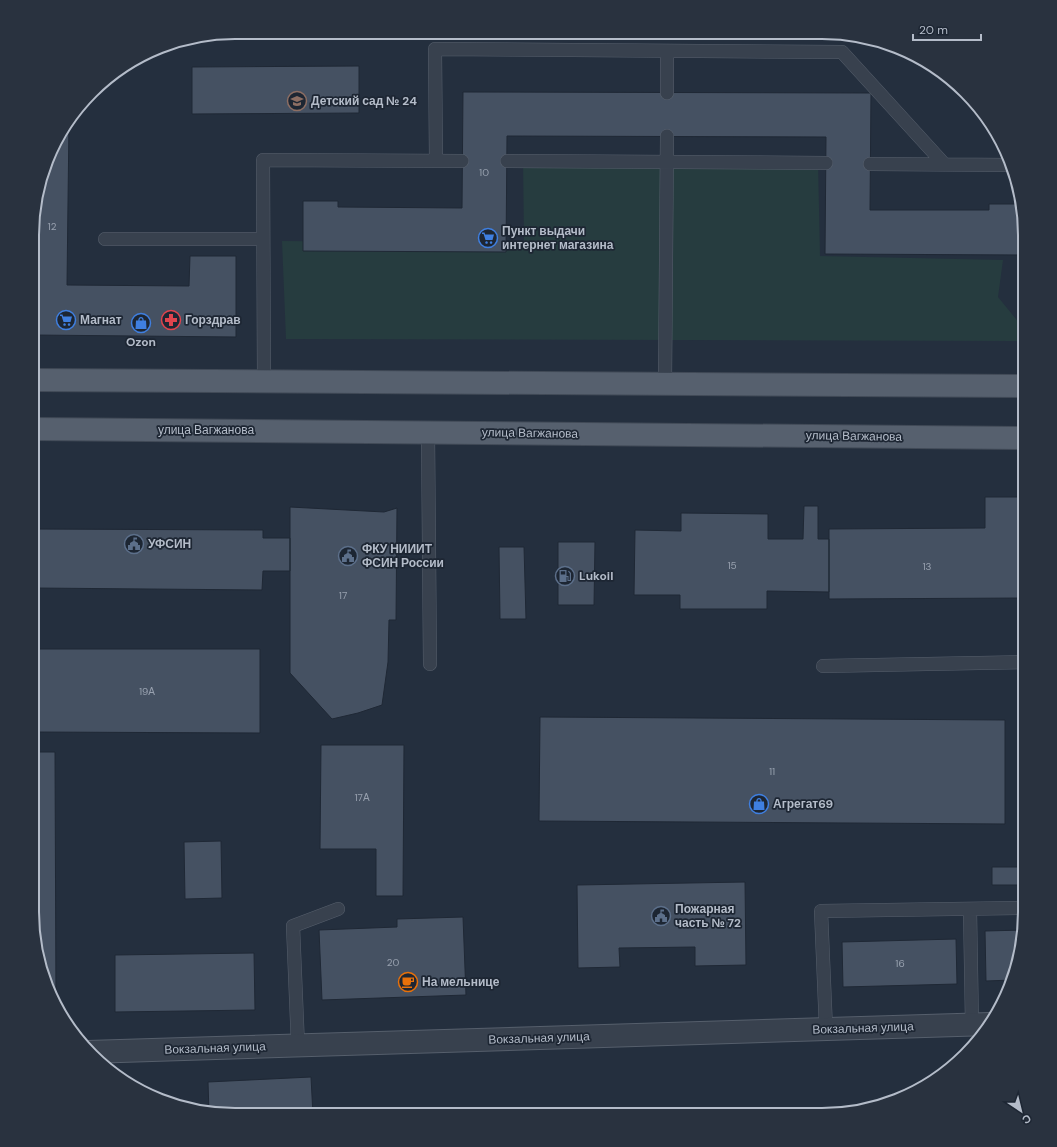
<svg xmlns="http://www.w3.org/2000/svg" width="1057" height="1147" font-family="'DM Sans',sans-serif">
<rect width="100%" height="100%" fill="#242f3e"/>
<!-- green -->
<path fill="#263c3f" d="M523,158l295,3 2,95 183,4 -5,37 27,33v11l-739,-2 -4,-98 242,2z"/>
<!-- building -->
<path fill="#455162" stroke="#1f2835" d="M359,66v47l-167,1v-47z
M463,92l408,1 -1,117h119v-6h32l2,12v39l-198,-1 1,-117 -319,-1 -1,116 -203,-1v-50h35v6l124,1z
M69,122l-2,163 122,1 1,-30h46v81l-201,-2 1,-140 23,-61z
M985,497h40v101l-196,1v-70l156,-1z
M804,506h14v33h11v53l-62,-1v18h-87v-14h-46l1,-65 46,1v-18l87,1v25h35z
M290,507l94,5 13,-4 -1,112h-7l-1,42 -6,43 -24,8 -26,6 -42,-46z
M34,529l229,1v8h27v33h-27l-1,19 -228,-2z
M558,542h37l-1,63h-36z
M499,547h25l2,72h-26z
M34,649h226v84l-227,-1z
M540,717l465,3v104l-466,-3z
M321,745h83l-1,151h-27v-47h-56z
M33,752h22l1,252 -13,-27 -11,-52z
M221,841l1,57 -37,1 -1,-57z
M992,867h33v18h-33z
M745,882l1,83 -51,1v-19l-76,1 1,19 -42,1 -1,-83z
M463,917l3,78 -144,5 -3,-70 78,-3v-8z
M1024,930l-6,35 -6,15 -26,1 -1,-50z
M956,939l1,45 -114,3 -1,-45z
M254,953l1,57 -140,2v-57z
M311,1077l2,38h-91l-13,-2 -1,-31z"/>
<g fill="none" stroke-linecap="round" stroke-linejoin="round">
<!-- lane casing -->
<g stroke="#565f6c" stroke-width="14">
<path id="lane" d="M667,93v-42
M436,161l-1,-112 407,3 102,112
M507,161l319,2
M870,164l142,1
M105,239h158
M264,382l-1,-222 199,1
M665,384l2,-248
M428,432l2,232
M823,666l202,-4
M970,909l2,116
M826,1029l-5,-118 204,-3
M298,1046l-5,-120 45,-17"/>
</g>
<!-- street casing -->
<g stroke="#565f6c" stroke-width="24">
<path id="street" d="M88,1052l902,-28"/>
</g>
<!-- primary casing -->
<g stroke="#414a57" stroke-width="24">
<path id="primary" d="M35,380l990,6
M35,429l990,9"/>
</g>
<!-- lane -->
<use href="#lane" stroke="#38414e" stroke-width="13"/>
<!-- street -->
<use href="#street" stroke="#38414e" stroke-width="22"/>
<!-- primary -->
<use href="#primary" stroke="#56606e" stroke-width="22"/>
</g>
<!-- icons -->
<defs>
<g id="school-ring" transform="scale(1)"><circle r="9.5" fill="#1d2633" stroke="#8d6e63" stroke-width="1.5"/><path d="M0-5L7-2L0 1L-7-2ZM-4 1L0 2.5L4 1V4Q0 6-4 4Z" fill="#8d6e63"/></g>
<g id="supermarket-ring" transform="scale(1)"><circle r="9.5" fill="#1d2633" stroke="#3f7fe0" stroke-width="1.5"/><path d="M-6-5.5h2.5l.6 2H6L4.5 2H-2.5L-4.4-4H-6ZM-1.5 3.2a1.3 1.3 0 1 0 .1 0ZM3 3.2a1.3 1.3 0 1 0 .1 0Z" fill="#3f7fe0"/></g>
<g id="pharmacy-ring" transform="scale(1)"><circle r="9.5" fill="#1d2633" stroke="#e0444e" stroke-width="1.5"/><path d="M-2-6h4v4h4v4h-4v4h-4v-4h-4v-4h4Z" fill="#e0444e"/></g>
<g id="shop-ring" transform="scale(1)"><circle r="9.5" fill="#1d2633" stroke="#3f7fe0" stroke-width="1.5"/><path d="M-5-2.5h2.3a2.7 3.5 0 0 1 5.4 0H5L5.5 6h-11ZM-1.5-2.5h3a1.5 2.3 0 0 0-3 0Z" fill="#3f7fe0"/></g>
<g id="civic-ring" transform="scale(1)"><circle r="9.5" fill="#1d2633" stroke="#5c6f8a" stroke-width="1.5"/><path d="M-.6-6.5H3V-4.5H.6V-3L4-1V1h2V6H-6V1h2V-1L-.6-3ZM-1.2 2.5V6h2.4V2.5Z" fill="#5c6f8a"/></g>
<g id="fuel-ring" transform="scale(1)"><circle r="9.5" fill="#1d2633" stroke="#5c6f8a" stroke-width="1.5"/><path d="M-5.5-6h7V0h2V4h1.3V-2.5L3-4.5l.8-.8L6-3V5H2.5V1h-1V6h-7ZM-4.2-4.7v3.2H.2V-4.7Z" fill="#5c6f8a"/></g>
<g id="cafe-ring" transform="scale(1)"><circle r="9.5" fill="#1d2633" stroke="#e8710a" stroke-width="1.5"/><path d="M-5.5-4.5H6V0H3Q3 3.5 0 3.5H-2.5Q-5.5 3.5-5.5 0ZM3-3.2v2h1.7v-2ZM-6 4.5H4V6H-6Z" fill="#e8710a"/></g>
</defs>
<g fill-rule="evenodd">
<use href="#school-ring" x="297" y="101"/>
<use href="#supermarket-ring" x="488" y="238"/>
<use href="#supermarket-ring" x="66" y="320"/>
<use href="#pharmacy-ring" x="171" y="320"/>
<use href="#shop-ring" x="141" y="323"/>
<use href="#civic-ring" x="134" y="544"/>
<use href="#civic-ring" x="348" y="556"/>
<use href="#fuel-ring" x="565" y="576"/>
<use href="#shop-ring" x="759" y="804"/>
<use href="#civic-ring" x="661" y="916"/>
<use href="#cafe-ring" x="408" y="982"/>
</g>
<g text-anchor="middle" stroke-width="3.5" stroke-linejoin="round" paint-order="stroke">
<!-- number labels -->
<g font-size="10" fill="#98a1af">
<text x="484" y="176">10</text>
<text x="52" y="230">12</text>
<text x="732" y="569">15</text>
<text x="927" y="570">13</text>
<text x="343" y="599">17</text>
<text x="147" y="695">19А</text>
<text x="772" y="775">11</text>
<text x="362" y="801">17А</text>
<text x="393" y="966">20</text>
<text x="900" y="967">16</text>
</g>
<!-- poi labels -->
<g font-size="12" font-weight="bold" fill="#b4bcc9" stroke="#1d2633" text-anchor="start">
<text x="311" y="105">Детский сад № 24</text>
<text x="502" y="235">Пункт выдачи<tspan x="502" dy="14">интернет магазина</tspan></text>
<text x="80" y="324">Магнат</text>
<text x="185" y="324">Горздрав</text>
<text x="141" y="346" text-anchor="middle">Ozon</text>
<text x="148" y="548">УФСИН</text>
<text x="362" y="553">ФКУ НИИИТ<tspan x="362" dy="14">ФСИН России</tspan></text>
<text x="579" y="580">Lukoil</text>
<text x="773" y="808">Агрегат69</text>
<text x="675" y="913">Пожарная<tspan x="675" dy="14">часть № 72</tspan></text>
<text x="422" y="986">На мельнице</text>
</g>
<!-- street labels -->
<g font-size="12" fill="#b4bcc9" stroke="#1d2633">
<text x="206" y="434">улица Вагжанова</text>
<text transform="translate(530 433) rotate(1)" y="4">улица Вагжанова</text>
<text transform="translate(854 436) rotate(1)" y="4">улица Вагжанова</text>
<text transform="translate(863 1028) rotate(-2)" y="4">Вокзальная улица</text>
<text transform="translate(539 1038) rotate(-2)" y="4">Вокзальная улица</text>
<text transform="translate(215 1048) rotate(-2)" y="4">Вокзальная улица</text>
</g>
</g>
<!-- crop -->
<path d="M0 0H1057V1147H0ZM235 39H822A196 196 0 0 1 1018 235V912A196 196 0 0 1 822 1108H235A196 196 0 0 1 39 912V235A196 196 0 0 1 235 39Z" fill="#29323f" fill-rule="evenodd"/>
<path fill="none" stroke="#b4bcc9" stroke-width="2" d="M235 39H822A196 196 0 0 1 1018 235V912A196 196 0 0 1 822 1108H235A196 196 0 0 1 39 912V235A196 196 0 0 1 235 39Z"/>
<!-- north arrow -->
<g transform="translate(1021 1111) rotate(145)" stroke="#1d2633" stroke-width="3" paint-order="stroke">
<path d="M0-3L7 15L0 10L-7 15Z" fill="#b4bcc9"/>
<text y="-6" font-size="11" font-weight="bold" text-anchor="middle" fill="#b4bcc9">С</text>
</g>
<!-- scale -->
<path d="M913 34v6h68v-6" fill="none" stroke="#b4bcc9" stroke-width="2"/>
<text x="919" y="34" font-size="12" fill="#b4bcc9" stroke="#1d2633" stroke-width="3" paint-order="stroke">20 m</text>
</svg>
